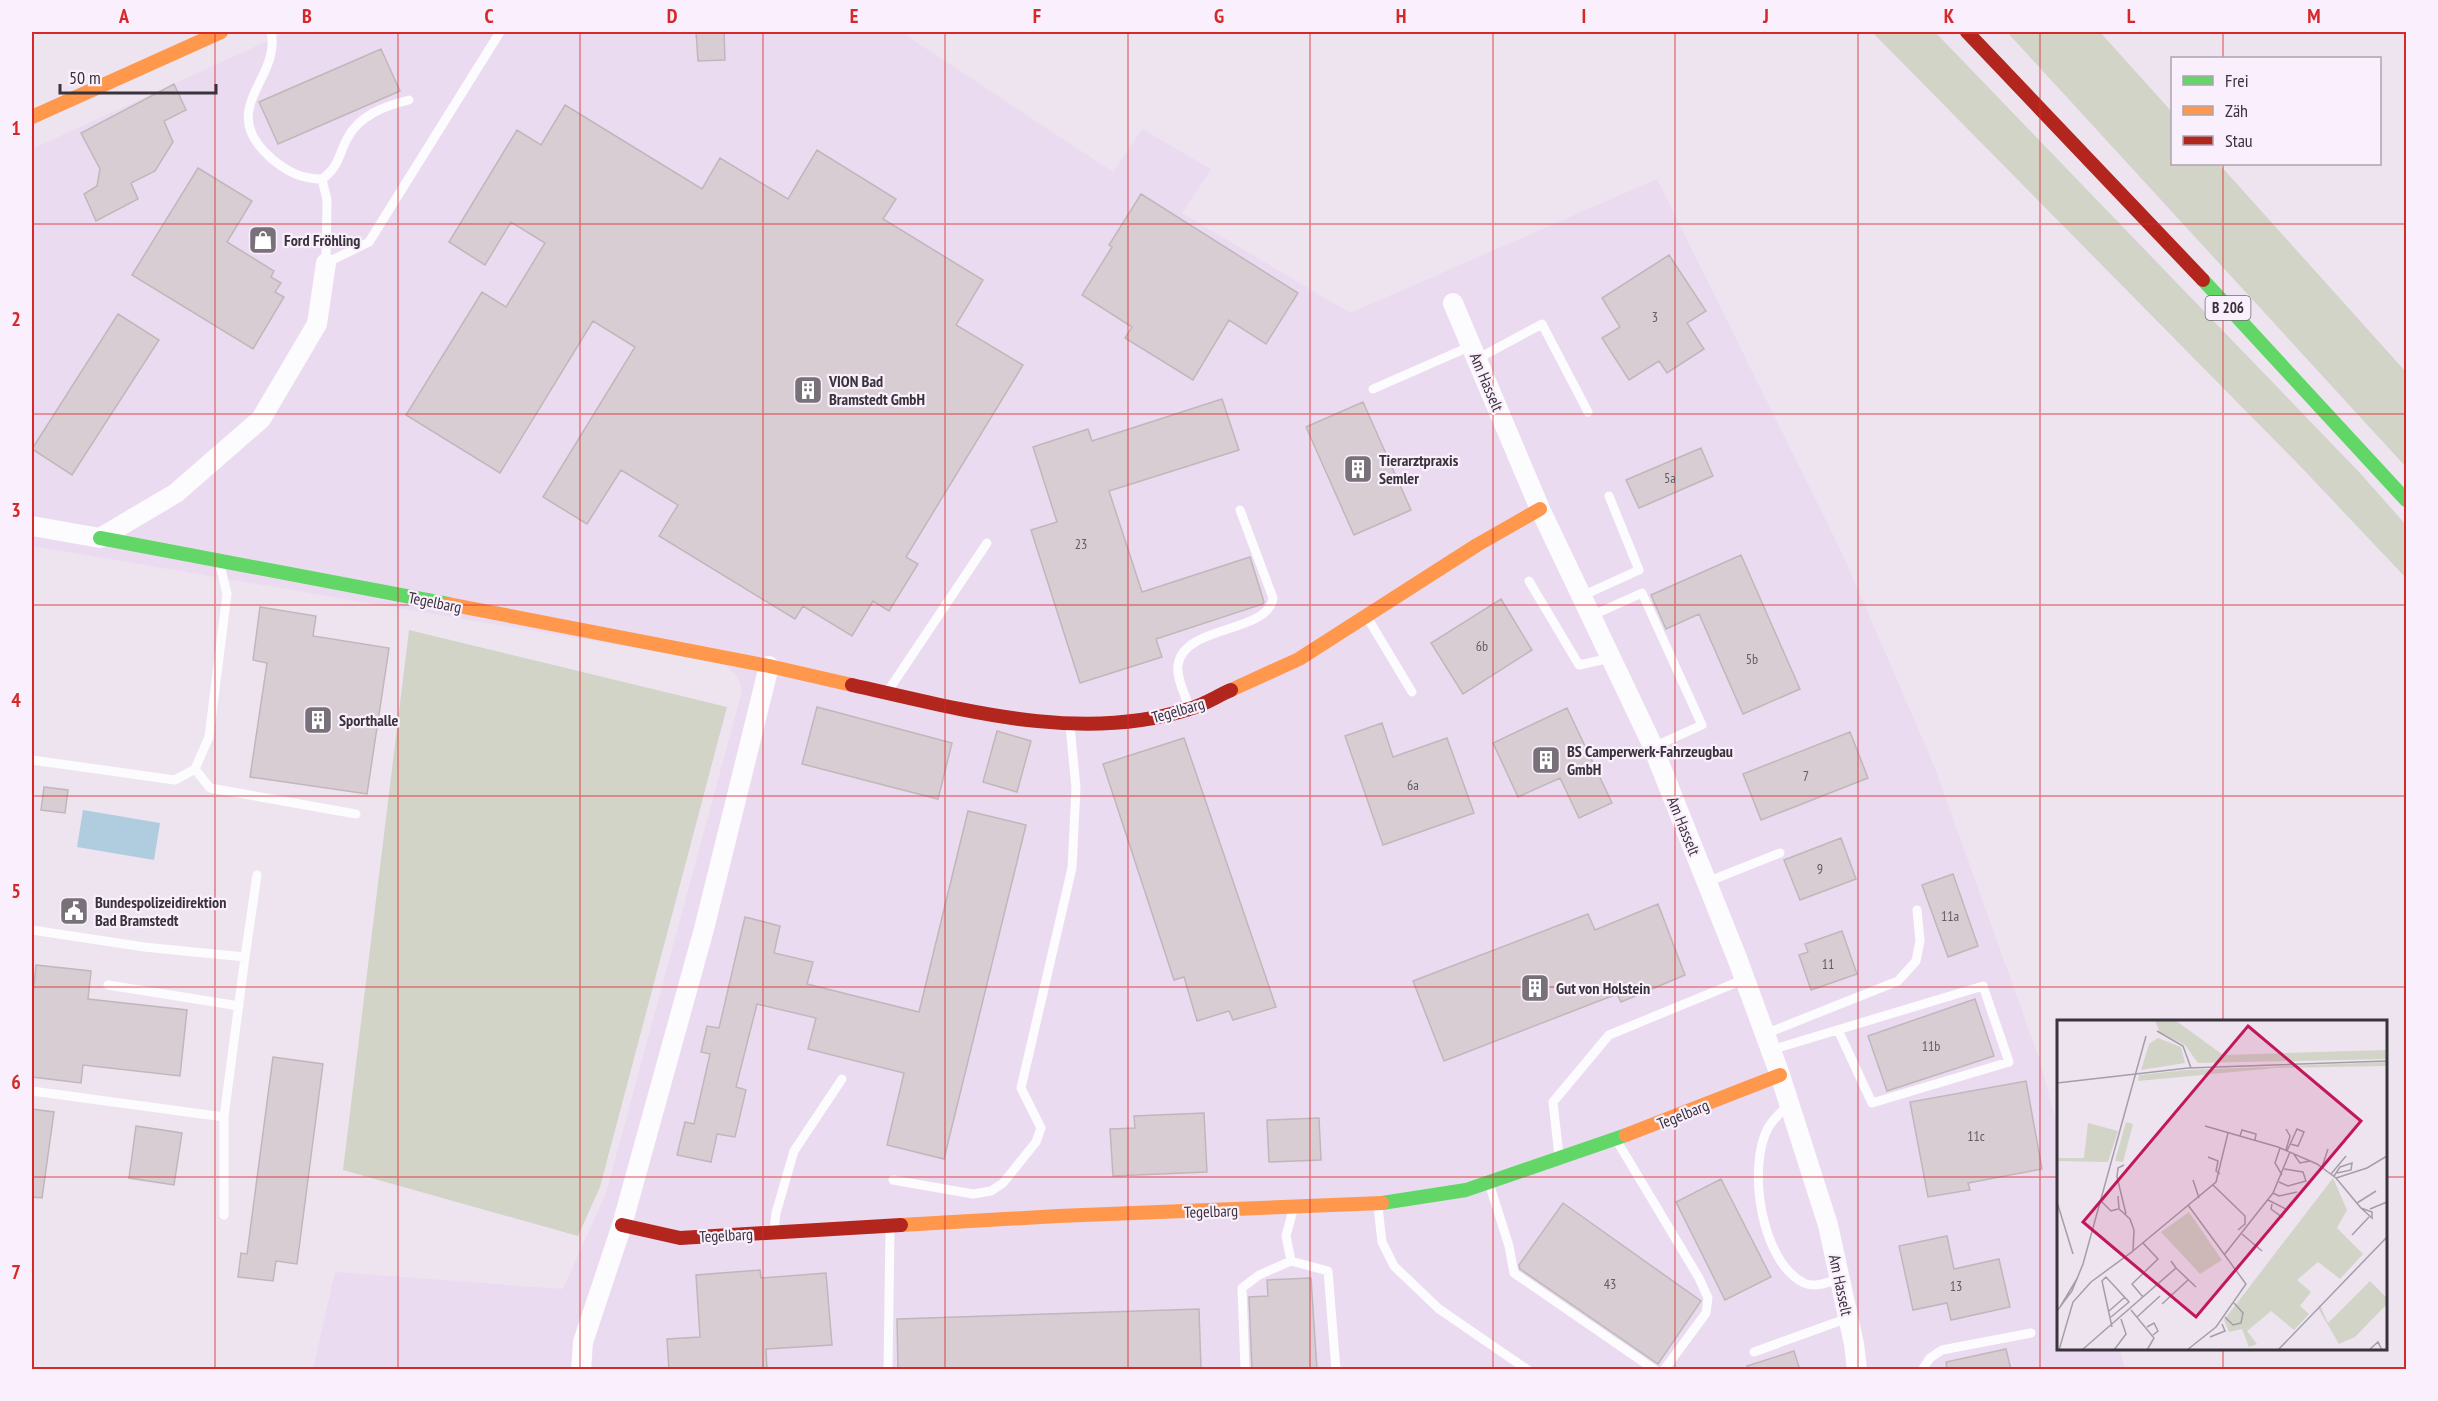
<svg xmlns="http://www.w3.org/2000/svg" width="2438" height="1401" font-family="'PT Sans Narrow',sans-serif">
<rect width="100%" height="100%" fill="#ede4f0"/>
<!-- built -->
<path fill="#ebdbf0" d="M287,32h614l212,140 29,-43 69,40 -29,44 168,100 307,-134 185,374 91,210 105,292 20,72v221l62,1 5,20h-1812l22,-97 228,17 43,-96 136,-502 -5,-15 -14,-13 -691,-117v-397z"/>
<!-- green -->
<path fill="#d1d4c7" d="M1872,32h63l425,441 46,52v53l-105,-111z
M2007,32h93l72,80v52h47l187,208v95z
M409,630l318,77 -127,480 -22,49 -235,-66z"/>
<!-- water -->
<path fill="#b0ccdf" d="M83,810l77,13 -6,37 -77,-13z"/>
<!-- building -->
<path fill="#d7cdd2" stroke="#c0b7bb" stroke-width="1.5" d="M696,32h28l1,28 -27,1z
M381,49l19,42 -122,53 -19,-42z
M174,84l12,26 -22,11 9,21 -18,29 -24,12 7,16 -42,22 -12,-27 13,-8 3,-17 -19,-36z
M565,105l137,84 18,-31 68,41 29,-49 79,49 -13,20 100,61 -27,45 67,40 -117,192 12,7 -29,47 -16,-10 -21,35 -49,-30 -8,13 -136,-83 19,-31 -57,-35 -34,54 -44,-27 92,-150 -42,-26 -93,152 -94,-58 76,-123 24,15 39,-64 -34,-21 -26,43 -36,-23 68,-112 24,15z
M198,168l54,33 -25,41 47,29 -3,6 10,6 -6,9 9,5 -31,52 -121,-74z
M1141,194l157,99 -32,51 -37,-24 -36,60 -68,-42 7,-11 -50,-32 30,-48 -3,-2z
M1669,255l37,56 -19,12 17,26 -37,24 -8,-12 -30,19 -27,-42 18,-11 -18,-29z
M118,314l41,26 -87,135 -40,-26z
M1222,399l17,51 -130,41 33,101 108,-35 14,45 -1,2 -107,35 6,18 -82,26 -49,-153 26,-8 -24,-75 55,-18 4,12z
M1363,402l48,108 -57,25 -48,-108z
M1701,448l12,28 -74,32 -13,-28z
M1741,555l59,134 -57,25 -44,-100 -33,15 -15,-34z
M1501,599l31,51 -69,44 -32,-51z
M260,607l56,9 -3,20 76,12 -22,146 -117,-17 17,-114 -14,-3z
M817,707l135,36 -14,56 -136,-35z
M1567,708l45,95 -33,15 -19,-40 -42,19 -25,-54z
M1382,723l11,34 54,-19 27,75 -91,32 -38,-109z
M997,731l34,10 -14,51 -34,-10z
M1850,732l18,46 -107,42 -18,-46z
M1184,738l92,269 -43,13 -4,-9 -32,10 -13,-44 -10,3 -71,-216z
M44,787l24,3 -3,23 -24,-3z
M968,811l58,14 -82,334 -57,-14 17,-72 -96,-24 8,-31 -59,-14 -21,83 10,3 -11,47 -18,-3 -6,28 -34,-7 8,-33 9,2 16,-70 -9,-2 6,-26 12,2 26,-111 35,9 -6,27 39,9 -6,22 112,28z
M1841,838l15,41 -56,21 -16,-40z
M1953,874l25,72 -30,11 -26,-72z
M1658,904l27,71 -64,27 -4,-8 -173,67 -31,-80 175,-67 7,16z
M1842,931l15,43 -46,16 -12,-35 9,-3 -3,-8z
M36,965l55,6 -3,28 99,11 -7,66 -97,-11 -2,18 -49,-6v-73z
M1975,999l19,57 -107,35 -19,-55z
M273,1057l50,7 -26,200 -21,-3 -3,20 -35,-4 3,-24 6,1z
M2026,1081l16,88 -74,14 2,7 -42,7 -18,-95z
M32,1109l22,3 -12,86 -10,-1z
M1204,1113l3,59 -94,4 -3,-47 25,-1 -1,-12z
M1319,1118l2,42 -52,2 -2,-42z
M136,1126l46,7 -8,52 -45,-7z
M1721,1179l50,98 -46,23 -49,-98z
M1563,1203l138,98 -43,63 -138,-95 -1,-4z
M1947,1236l7,33 45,-10 11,48 -59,13 -4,-17 -34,7 -14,-64z
M760,1270l1,8 65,-5 6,72 -66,4 1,21h-98l-2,-31 33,-2 -4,-62z
M1311,1278l6,92h-65l-3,-73 19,-1 -1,-16z
M1199,1309l2,61h-303l-1,-51z
M2006,1349l5,21h-64l-1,-8z
M1794,1351l6,19h-52l-1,-4z"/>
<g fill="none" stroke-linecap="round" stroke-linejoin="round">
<!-- lane -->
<path stroke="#fcfbfd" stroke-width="9" d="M271,32c11,47 -57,77 1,127 16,13 29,20 50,20
M409,100c-24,6 -50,15 -62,39 -9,17 -8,28 -25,40l5,21 -1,63 43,-21 131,-210
M1477,359l65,-35 46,88
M1373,389l98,-43
M1529,581l50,84 32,-7
M1582,596l57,-26 -30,-74
M1591,616l51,-23 60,132 -49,22
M1367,617l45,75
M888,691l99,-148
M1189,706c-4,-11 -13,-28 -11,-41 6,-41 90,-31 95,-67l-33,-88
M32,760l143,20 20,-11 14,-32 18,-143 -7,-29
M195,769l15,19 146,26
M1707,882l73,-29
M32,930l112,17 101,10 12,-82
M108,985l131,21
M1765,1034l133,-53 18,-20 4,-20 -3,-31
M1771,1050l212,-64 26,76 -137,41 -34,-73
M32,1091l192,26
M1789,1103c-6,8 -16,16 -21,25 -21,39 -7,134 36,155 11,5 24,-1 36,-4
M1617,1141l82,137 9,20 -2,15 -42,57
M1559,1156l-6,-54 56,-67 136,-56
M893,1180l80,14 18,-3 12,-8 33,-41 5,-14 -20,-40 51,-220 4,-80 -6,-62
M1490,1186l19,60 5,27 141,97
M1378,1207l4,35 12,24 45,43 89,61
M224,1215v-98l21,-160
M774,1230l2,-17 18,-62 48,-72
M1291,1261l-5,-25 7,-26
M1754,1352l94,-34
M888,1370l2,-142
M1245,1370l-3,-82 17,-13 32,-14 37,10 8,99
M1922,1370l8,-12 12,-8 89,-17"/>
<!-- street -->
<path stroke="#fcfbfd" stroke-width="20" d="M1453,303l87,206 110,231 87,218 43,117 48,150 26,119 3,26
M32,526l68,12 76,-45 85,-74 56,-95 9,-61
M581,1370l2,-28 39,-117 82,-296 65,-263"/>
<!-- fast -->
<path stroke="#63d668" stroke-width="14" d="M2203,280l203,220
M100,538l348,66
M1382,1203l84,-13 160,-55"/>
<!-- slow -->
<path stroke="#ff974d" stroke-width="14" d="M32,117l189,-85
M448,604l321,62 83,19
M1231,690l68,-31 178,-114 63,-36
M1626,1135l154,-60
M901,1225l157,-9 324,-13"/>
<!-- jam -->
<path stroke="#b3261e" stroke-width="14" d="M1967,32l236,248
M852,685c107,24 229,59 337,24 15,-4 28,-13 42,-19
M622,1225l58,13 221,-13"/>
</g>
<!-- grid -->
<path fill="none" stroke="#d62828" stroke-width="1.5" stroke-opacity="0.55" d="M215,32v1338M398,32v1338M580,32v1338M763,32v1338M945,32v1338M1128,32v1338M1310,32v1338M1493,32v1338M1675,32v1338M1858,32v1338M2040,32v1338M2223,32v26M2223,164v858M32,224h2374M32,414h2374M32,605h2374M32,796h2374M32,987h2374M32,1177h2026M2386,1177h20M2223,1348v22"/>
<!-- icons -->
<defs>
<g id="shop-square" transform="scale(1.5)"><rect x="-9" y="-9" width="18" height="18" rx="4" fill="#78717a" stroke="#faeffc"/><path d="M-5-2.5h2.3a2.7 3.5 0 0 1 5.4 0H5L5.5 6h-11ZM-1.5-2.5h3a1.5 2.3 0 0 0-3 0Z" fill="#fff"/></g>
<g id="building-square" transform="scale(1.5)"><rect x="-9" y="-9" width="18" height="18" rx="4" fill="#78717a" stroke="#faeffc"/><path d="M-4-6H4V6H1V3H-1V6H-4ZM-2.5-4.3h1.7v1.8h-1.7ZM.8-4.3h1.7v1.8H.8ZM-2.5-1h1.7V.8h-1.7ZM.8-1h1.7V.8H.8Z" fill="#fff"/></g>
<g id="civic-square" transform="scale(1.5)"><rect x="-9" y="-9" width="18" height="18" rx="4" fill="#78717a" stroke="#faeffc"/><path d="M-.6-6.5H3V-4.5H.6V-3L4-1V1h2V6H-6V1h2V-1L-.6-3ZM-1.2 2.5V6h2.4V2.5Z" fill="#fff"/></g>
</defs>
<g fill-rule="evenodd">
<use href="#shop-square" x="263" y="240"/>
<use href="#building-square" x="808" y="390"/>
<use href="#building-square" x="1358" y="469"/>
<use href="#building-square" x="318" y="720"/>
<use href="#building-square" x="1546" y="760"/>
<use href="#civic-square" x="74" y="911"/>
<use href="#building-square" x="1535" y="988"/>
</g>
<g text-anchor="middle" stroke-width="4.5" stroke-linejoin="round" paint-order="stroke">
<!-- number labels -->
<g font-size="14" fill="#635c63">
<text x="1655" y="322">3</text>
<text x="1670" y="483">5a</text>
<text x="1081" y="549">23</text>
<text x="1482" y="651">6b</text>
<text x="1752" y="664">5b</text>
<text x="1806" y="781">7</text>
<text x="1413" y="790">6a</text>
<text x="1820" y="874">9</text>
<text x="1950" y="921">11a</text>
<text x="1828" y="969">11</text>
<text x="1931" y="1051">11b</text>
<text x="1976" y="1141">11c</text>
<text x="1610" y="1289">43</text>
<text x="1956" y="1291">13</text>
</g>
<!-- shield labels -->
<rect fill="#faeffc" stroke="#736b75" stroke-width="1.5" x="2205.5" y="296" width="45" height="24" rx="4.5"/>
<g font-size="15" font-weight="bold" fill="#39333b">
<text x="2228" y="313">B 206</text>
</g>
<!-- poi labels -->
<g font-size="16" font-weight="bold" fill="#39333b" stroke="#faeffc" text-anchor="start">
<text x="284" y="246">Ford Fröhling</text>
<text x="829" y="387">VION Bad<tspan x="829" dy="18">Bramstedt GmbH</tspan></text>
<text x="1379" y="466">Tierarztpraxis<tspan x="1379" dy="18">Semler</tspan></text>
<text x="339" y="726">Sporthalle</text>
<text x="1567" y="757">BS Camperwerk-Fahrzeugbau<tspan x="1567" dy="18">GmbH</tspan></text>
<text x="95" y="908">Bundespolizeidirektion<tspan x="95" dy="18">Bad Bramstedt</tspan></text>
<text x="1556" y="994">Gut von Holstein</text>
</g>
<!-- street labels -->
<g font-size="16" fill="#39333b" stroke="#faeffc">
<text transform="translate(1487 382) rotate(67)" y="6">Am Hasselt</text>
<text transform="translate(435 602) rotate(11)" y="6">Tegelbarg</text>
<text transform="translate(1178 710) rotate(-16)" y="6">Tegelbarg</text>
<text transform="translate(1684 826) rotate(68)" y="6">Am Hasselt</text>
<text transform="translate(1683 1114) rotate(-22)" y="6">Tegelbarg</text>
<text transform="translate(1211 1211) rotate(-2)" y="6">Tegelbarg</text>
<text transform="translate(726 1235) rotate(-3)" y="6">Tegelbarg</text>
<text transform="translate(1841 1285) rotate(78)" y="6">Am Hasselt</text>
</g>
</g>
<!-- overview -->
<g transform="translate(2057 1020)">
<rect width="330" height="330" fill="#ede4f0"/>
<path d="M118,0l48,35 164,-5v9l-189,4 -13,-18 -25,-13 -5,-11zM101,18l23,9 4,16 -44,7 8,-26zM330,42v4l-111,2 -138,13 1,-6 47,-5zM69,102l7,2 -10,38 -8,-1zM31,103l30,8 -10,31 -51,-1v-3h27zM276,158l14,32 -10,18 26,26 -23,25 -22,-17 -21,18 14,12 -11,14 9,8 -15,16 -23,-19 -24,20 10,13 -8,3 -7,-18 -13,3 -5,-12zM132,192l33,48 -22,14 -39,-42zM313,261l17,17v6l-32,33 -16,7 -21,-36 2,-3 8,18z" fill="#d1d4c7"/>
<path fill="none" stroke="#a59da8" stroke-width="1.5" d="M100,11l26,15 8,22M0,63l131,-15 199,-7M148,106l73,21 39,17 19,14 25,30 11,4v6l-11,-10M183,116l2,-6 14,4 -1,6M223,128l-5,15 7,12M229,130l4,-14 -4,-7M230,131l10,-22 7,3 -6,14 -8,-2M236,133l7,10 10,-2M151,137l10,4 -2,10 4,3M67,145l-6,3 -1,9 9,37M265,147l6,-18M274,154l15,-18M277,156l6,-9 12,-4 -1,7 -14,3M279,158l31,-10 20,-12M136,160l6,18M222,162l9,4 18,-5 -3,-9 -19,-3M156,165l32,31v8l-7,6M216,173l6,3 18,-4M211,180l18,9 -4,8 -11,-8 1,-5M0,182l16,52M45,182l9,9 7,-2M300,183l19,-12M313,189l17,-7M185,214l20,17M295,215l17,-18M86,223l15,16 -26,25 11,13M76,231l83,-69 12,-49M167,235l49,-62 17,-41M119,248l20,19M34,262l42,-31 1,-21 -4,-11 -11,-10 -1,-13M105,284l26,-24M3,287l18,-30M74,290l23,28 -7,12M0,291l15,-20 11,-27 63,-228M52,291l16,-14M54,297l18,-15 -23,-25 -4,4 10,46M80,297l23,-21M168,297l8,8 8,-2 2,-10 -9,-10M90,307l7,-4 4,8 -5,4M153,317l15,-6 -3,-7M2,330l14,-48 18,-20M25,330l94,-82 -5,-7M57,330l12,-16 -5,-15M130,330l29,-23 30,-43 -58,-79M221,330l109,-113M312,330l9,-8 4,8"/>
<path fill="#c2185b" fill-opacity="0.15" stroke="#c2185b" stroke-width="3" d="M191,6l113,95 -165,196 -113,-95z"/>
<rect width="330" height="330" fill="none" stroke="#39333b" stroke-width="3"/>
</g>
<!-- border -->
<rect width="2438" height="1401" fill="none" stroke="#faeffc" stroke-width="66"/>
<!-- legend -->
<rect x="2171" y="57" width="210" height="108" fill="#faeffc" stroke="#ada4af" stroke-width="1.5"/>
<rect x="2183" y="76" width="30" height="9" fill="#63d668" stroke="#ada4af" stroke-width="1.5"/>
<text x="2225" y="87" font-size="18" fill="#39333b">Frei</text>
<rect x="2183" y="106" width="30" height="9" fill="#ff974d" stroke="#ada4af" stroke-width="1.5"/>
<text x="2225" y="117" font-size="18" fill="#39333b">Zäh</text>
<rect x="2183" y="136" width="30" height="9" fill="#b3261e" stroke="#ada4af" stroke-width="1.5"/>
<text x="2225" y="147" font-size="18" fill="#39333b">Stau</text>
<!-- scale -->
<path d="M60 84v9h156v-9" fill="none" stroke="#39333b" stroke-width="3"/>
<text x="69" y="84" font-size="18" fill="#39333b" stroke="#faeffc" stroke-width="4.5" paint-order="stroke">50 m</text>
<rect x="33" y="33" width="2372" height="1335" fill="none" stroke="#d62828" stroke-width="2"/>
<g font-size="20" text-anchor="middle" font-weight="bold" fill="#d62828">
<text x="124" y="23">A</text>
<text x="307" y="23">B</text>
<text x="489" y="23">C</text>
<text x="672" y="23">D</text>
<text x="854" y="23">E</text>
<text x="1037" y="23">F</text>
<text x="1219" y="23">G</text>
<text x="1401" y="23">H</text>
<text x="1584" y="23">I</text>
<text x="1766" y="23">J</text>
<text x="1949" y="23">K</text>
<text x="2131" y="23">L</text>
<text x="2314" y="23">M</text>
<text x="16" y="135">1</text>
<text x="16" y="326">2</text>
<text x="16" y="517">3</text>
<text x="16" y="707">4</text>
<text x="16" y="898">5</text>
<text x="16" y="1089">6</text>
<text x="16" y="1279">7</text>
</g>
</svg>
